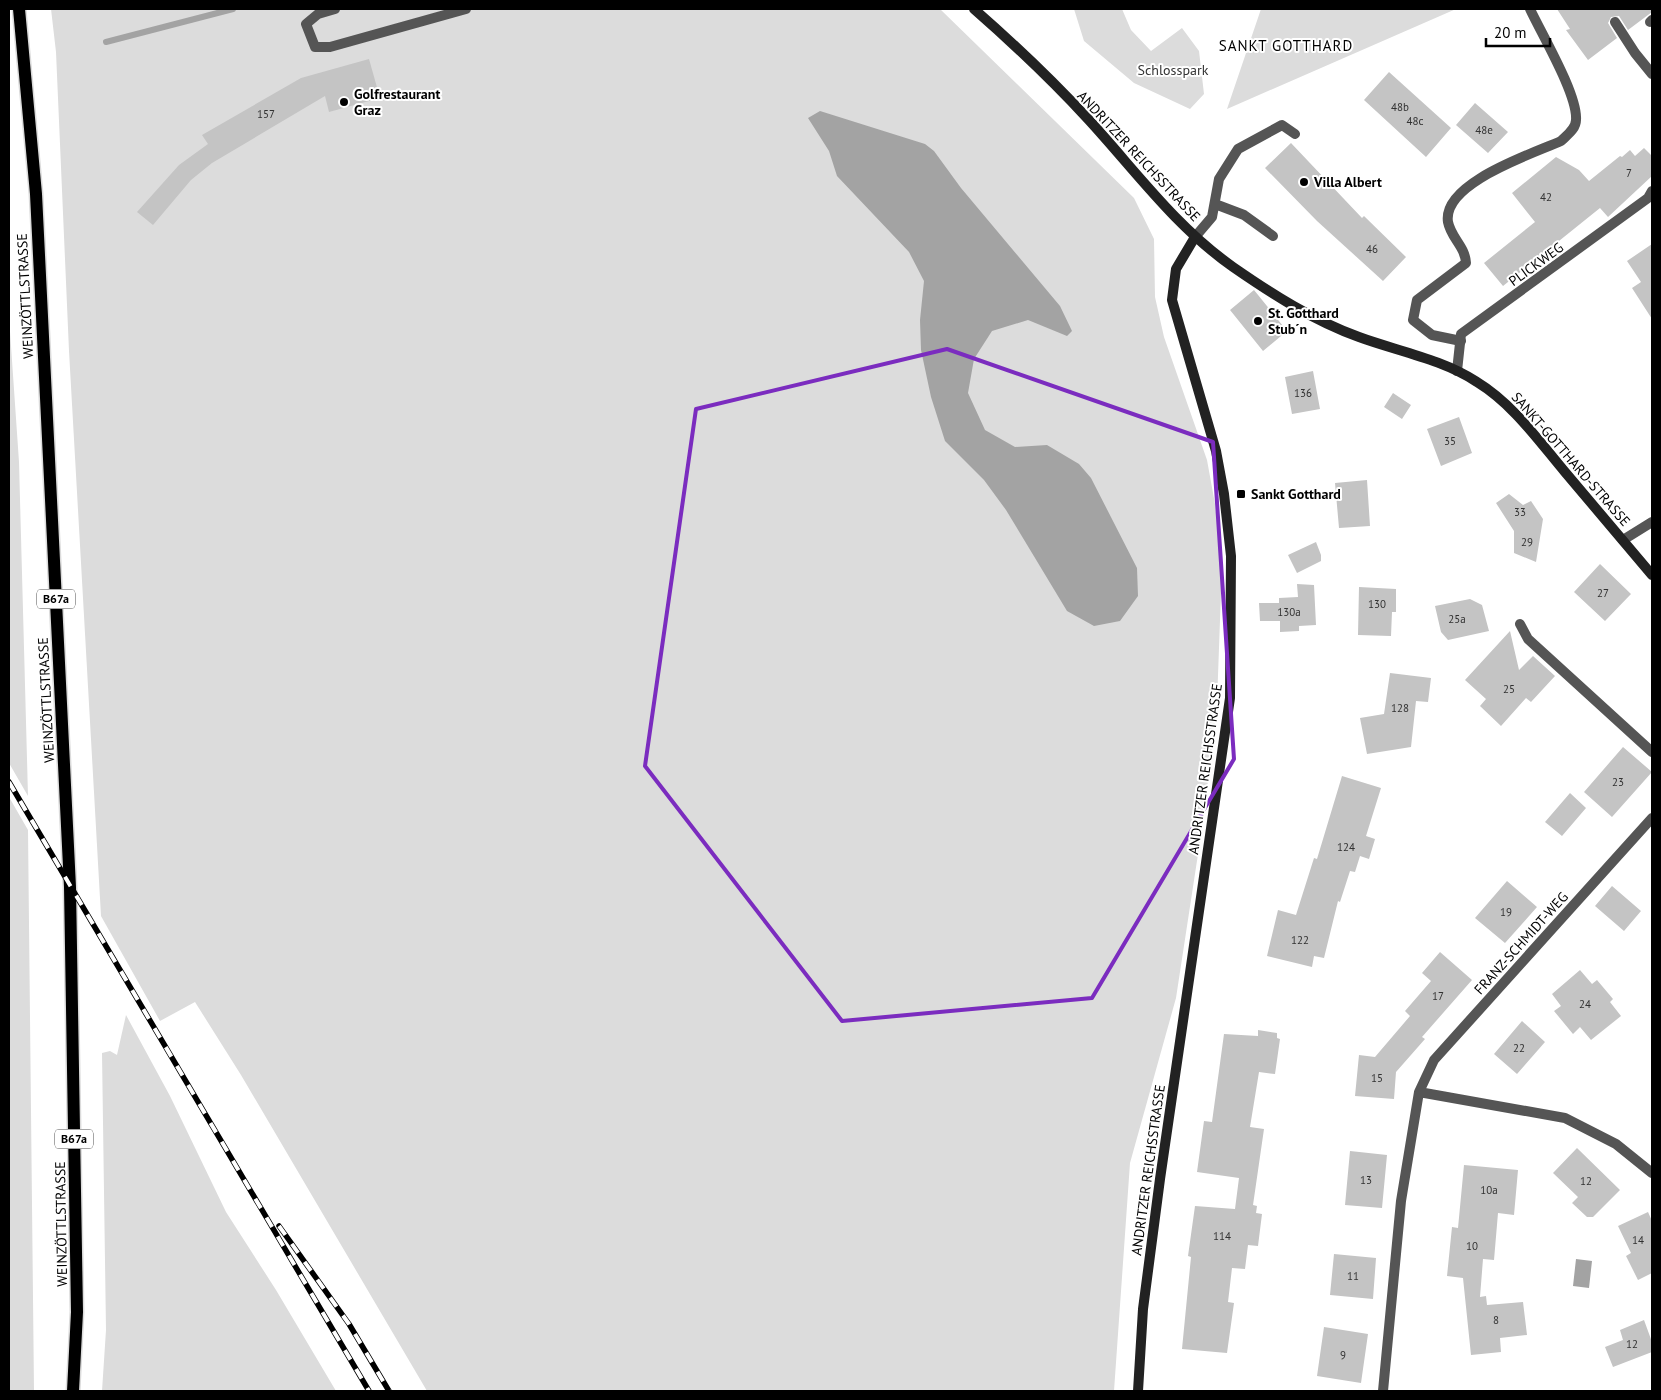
<svg xmlns="http://www.w3.org/2000/svg" width="1661" height="1400" viewBox="0 0 1661 1400" font-family="'PT Sans',sans-serif">
  <style>
    .green { fill: #dcdcdc }
    .water { fill: #a3a3a3 }
    .lines { fill: none; stroke-linecap: round; stroke-linejoin: round }
    .stream { stroke: #a3a3a3; stroke-width: 6 }
    .building { fill: #c4c4c4 }
    .primary-casing { stroke: #dbdbdb; stroke-width: 15 }
    .lane { stroke: #555; stroke-width: 10 }
    .street { stroke: #555; stroke-width: 10 }
    .secondary { stroke: #222; stroke-width: 10 }
    .primary { stroke: #000; stroke-width: 12 }
    .rail-casing { stroke: #000; stroke-width: 5.5 }
    .rail { stroke: #fff; stroke-width: 4; stroke-dasharray: 11; stroke-linecap: butt }
    .marked { fill: none; stroke: #7b2cbf; stroke-width: 4; stroke-linejoin: round }
    .poi-dot { fill: #000; stroke: #fff; stroke-width: 2 }
    .labels { text-anchor: middle; stroke-width: 4; stroke-linejoin: round; paint-order: stroke }
    .number-label { font-size: 11px; fill: #313131 }
    .shield { fill: #fff; stroke: #4c4c4c; stroke-width: 1 }
    .shield-label { font-size: 12px; font-weight: bold; fill: #000 }
    .park-label { font-size: 14px; fill: #333; stroke: #fff }
    .poi-label { font-size: 14px; font-weight: bold; fill: #000; stroke: #fff; text-anchor: start }
    .street-label { font-size: 14px; fill: #000; stroke: #fff }
    .neighbourhood-label { font-size: 15px; letter-spacing: 1px; fill: #000; stroke: #fff }
  </style>
  <rect width="100%" height="100%" fill="#fff"/>
  <path class="green" d="M51,9H940L1134,198L1154,239L1155,297L1164,337L1207,460L1215,504L1222,565L1217,703L1204,815L1176,998L1130,1163L1114,1391H427L241,1075L195,1002L160,1021L101,916L69,351L56,52Z
    M1074,9H1122L1131,30L1151,51L1182,28L1199,51L1204,94L1190,109L1134,83L1084,41Z
    M1261,9H1456L1227,109Z
    M9,317L19,462L28,796L9,763Z
    M9,797L28,830L34,1391H9Z
    M126,1015L170,1096L226,1212L276,1290L336,1391H102L106,1330L102,1053L110,1051L117,1055Z"/>
  <path class="water" d="M820,111L925,144L934,151L961,188L1060,306L1072,331L1067,336L1028,320L992,331L974,359L968,393L985,430L1015,447L1047,445L1079,464L1091,478L1137,568L1138,596L1120,621L1094,626L1067,611L1006,510L984,480L945,441L931,397L921,350L920,320L924,281L909,252L837,176L829,151L808,118Z
    M1576,1259L1592,1261L1589,1288L1573,1286Z"/>
  <g class="lines">
    <path class="stream" d="M106,42L233,9"/>
  </g>
  <path class="building" d="M1557,9H1652V12L1628,30L1619,16L1611,17L1608,23L1617,38L1588,60L1566,30L1570,29Z
    M369,59L380,98L329,112L325,96L212,163L191,180L153,225L137,212L179,165L208,144L202,135L301,78Z
    M1389,72L1451,128L1426,157L1364,100Z
    M1475,103L1508,132L1488,153L1456,125Z
    M1291,143L1362,218L1364,216L1406,257L1383,281L1317,221L1265,168Z
    M1644,148L1652,156V176L1608,217L1600,208L1503,286L1484,263L1535,222L1512,193L1556,157L1579,170L1589,181L1620,156L1622,157L1630,150L1635,156Z
    M1652,244V319L1632,288L1641,282L1627,261Z
    M1254,290L1287,331L1263,351L1230,310Z
    M1313,371L1320,409L1292,414L1285,377Z
    M1393,393L1411,405L1402,419L1384,407Z
    M1459,417L1472,453L1441,466L1427,429Z
    M1367,480L1370,526L1339,528L1335,483Z
    M1509,494L1523,505L1531,501L1543,519L1536,562L1514,553V531L1496,503Z
    M1316,542L1321,555V561L1297,573L1288,555Z
    M1600,564L1631,594L1605,621L1574,592Z
    M1297,584L1314,585L1316,625L1299,626V631L1280,632V621H1260L1259,603H1279V598L1298,597Z
    M1359,587L1396,589V612H1392L1391,636L1358,635Z
    M1470,599L1482,605L1489,631L1448,640L1441,632L1435,606Z
    M1510,631L1519,670L1533,656L1555,676L1531,702L1526,698L1501,726L1480,706L1486,699L1465,680Z
    M1390,673L1431,678L1428,702L1416,701L1411,747L1367,754L1360,718L1384,714Z
    M1623,747L1652,772L1612,817L1584,792Z
    M1342,776L1381,788L1366,836L1375,839L1369,859L1360,856L1355,872L1350,871L1340,902L1338,901L1324,958L1314,956L1312,967L1267,956L1278,910L1296,915L1314,858L1317,859Z
    M1570,793L1586,808L1562,836L1545,822Z
    M1507,881L1537,907L1505,943L1475,918Z
    M1612,886L1641,911L1624,931L1595,906Z
    M1440,952L1472,980L1422,1037L1425,1039L1396,1072L1394,1099L1355,1096L1359,1055L1375,1057L1410,1016L1405,1011L1431,981L1422,973Z
    M1580,970L1592,984L1597,980L1613,999L1610,1002L1621,1016L1591,1040L1580,1027L1573,1034L1554,1011L1561,1006L1552,994Z
    M1522,1021L1545,1042L1517,1074L1494,1054Z
    M1258,1030L1277,1033V1038L1280,1039L1275,1074L1259,1072L1250,1127L1264,1129L1253,1205L1257,1206L1256,1213L1262,1214L1258,1246L1248,1245L1245,1269L1232,1268L1228,1302L1234,1303L1227,1353L1182,1349L1191,1257L1188,1256L1195,1206L1235,1209L1239,1178L1197,1172L1204,1121L1212,1122L1224,1034L1258,1036Z
    M1577,1148L1620,1190L1593,1217H1587L1572,1203L1578,1197L1553,1173Z
    M1350,1151L1387,1155L1382,1208L1345,1205Z
    M1464,1165L1518,1170L1514,1215L1498,1213L1494,1260L1483,1259L1480,1297L1486,1296L1487,1305L1523,1302L1527,1335L1500,1338L1501,1352L1471,1355L1463,1278L1447,1276L1452,1227L1458,1228Z
    M1648,1212L1652,1221V1273L1638,1280L1626,1256L1631,1253L1618,1226Z
    M1334,1254L1376,1258L1373,1299L1330,1295Z
    M1644,1320L1652,1342V1352L1613,1367L1605,1347L1623,1340L1620,1330Z
    M1324,1327L1368,1334L1361,1383L1317,1376Z"/>
  <g class="lines">
    <defs>
      <path id="primary" d="M19,9L36,194L70,887L77,1312L73,1391"/>
    </defs>
    <use href="#primary" class="primary-casing"/>
    <path class="lane" d="M335,9L318,14L306,24L315,47H330L466,9
      M1615,22L1635,53L1652,74
      M1650,22L1652,20
      M1215,204L1244,215L1273,236
      M1195,237L1212,217L1219,179L1238,149L1282,125L1295,134
      M1461,341L1432,335L1413,320L1417,300L1466,263C1465,246 1451,238 1448,222C1442,183 1532,154 1561,141C1567,135 1576,129 1576,120C1578,95 1541,33 1530,9"/>
    <path class="street" d="M1457,371L1461,334L1648,198L1652,191
      M1623,540L1652,522
      M1520,624L1528,639L1652,752
      M1419,1092L1565,1118L1616,1144L1652,1173
      M1383,1391L1401,1201L1419,1092L1434,1060L1652,818"/>
    <path class="secondary" d="M974,9C1014,44 1052,80 1088,119C1135,170 1175,226 1233,267C1272,294 1314,321 1359,337C1397,351 1442,359 1477,382C1513,404 1538,440 1565,472C1594,506 1623,541 1652,575
      M1138,1391L1143,1309L1160,1179L1230,698L1231,556L1224,494L1216,451L1172,300L1176,269L1195,237"/>
    <use href="#primary" class="primary"/>
    <defs>
      <path id="rail" d="M9,782L369,1391
        M279,1226L349,1324L389,1391"/>
    </defs>
    <use href="#rail" class="rail-casing"/>
    <use href="#rail" class="rail"/>
  </g>
  <path class="marked" d="M947,349L1213,442L1234,759L1092,998L842,1021L645,766L696,409Z"/>
  <g class="poi-dot">
    <circle cx="344" cy="102" r="5"/>
    <circle cx="1304" cy="182" r="5"/>
    <circle cx="1258" cy="321" r="5"/>
    <rect x="1236" y="489" width="10" height="10" rx="2.5"/>
  </g>
  <g class="labels">
    <g class="number-label">
      <text x="1400" y="111">48b</text>
      <text x="266" y="118">157</text>
      <text x="1415" y="125">48c</text>
      <text x="1484" y="134">48e</text>
      <text x="1629" y="177">7</text>
      <text x="1546" y="201">42</text>
      <text x="1372" y="253">46</text>
      <text x="1303" y="397">136</text>
      <text x="1450" y="445">35</text>
      <text x="1520" y="516">33</text>
      <text x="1527" y="546">29</text>
      <text x="1603" y="597">27</text>
      <text x="1377" y="608">130</text>
      <text x="1289" y="616">130a</text>
      <text x="1457" y="623">25a</text>
      <text x="1509" y="693">25</text>
      <text x="1400" y="712">128</text>
      <text x="1618" y="786">23</text>
      <text x="1346" y="851">124</text>
      <text x="1506" y="916">19</text>
      <text x="1300" y="944">122</text>
      <text x="1438" y="1000">17</text>
      <text x="1585" y="1008">24</text>
      <text x="1519" y="1052">22</text>
      <text x="1377" y="1082">15</text>
      <text x="1366" y="1184">13</text>
      <text x="1586" y="1185">12</text>
      <text x="1489" y="1194">10a</text>
      <text x="1222" y="1240">114</text>
      <text x="1638" y="1244">14</text>
      <text x="1472" y="1250">10</text>
      <text x="1353" y="1280">11</text>
      <text x="1496" y="1324">8</text>
      <text x="1632" y="1348">12</text>
      <text x="1343" y="1359">9</text>
    </g>
    <g class="shield">
      <rect x="37" y="589.5" width="38" height="19" rx="4"/>
      <rect x="55" y="1129.5" width="38" height="19" rx="4"/>
    </g>
    <g class="shield-label">
      <text x="56" y="603">B67a</text>
      <text x="74" y="1143">B67a</text>
    </g>
    <g class="park-label">
      <text x="1173" y="75">Schlosspark</text>
    </g>
    <g class="poi-label">
      <text x="354" y="99">Golfrestaurant<tspan x="354" dy="16">Graz</tspan></text>
      <text x="1314" y="187">Villa Albert</text>
      <text x="1268" y="318">St. Gotthard<tspan x="1268" dy="16">Stub´n</tspan></text>
      <text x="1251" y="499">Sankt Gotthard</text>
    </g>
    <g class="street-label">
      <text transform="translate(1139 156) rotate(47)" y="5">ANDRITZER REICHSSTRASSE</text>
      <text transform="translate(1536 264) rotate(-36)" y="5">PLICKWEG</text>
      <text transform="translate(25 296) rotate(-93)" y="5">WEINZÖTTLSTRASSE</text>
      <text transform="translate(1571 459) rotate(49)" y="5">SANKT-GOTTHARD-STRASSE</text>
      <text transform="translate(46 700) rotate(-93)" y="5">WEINZÖTTLSTRASSE</text>
      <text transform="translate(1205 769) rotate(-82)" y="5">ANDRITZER REICHSSTRASSE</text>
      <text transform="translate(1521 943) rotate(-48)" y="5">FRANZ-SCHMIDT-WEG</text>
      <text transform="translate(1148 1170) rotate(-82)" y="5">ANDRITZER REICHSSTRASSE</text>
      <text transform="translate(61 1224) rotate(-91)" y="5">WEINZÖTTLSTRASSE</text>
    </g>
    <g class="neighbourhood-label">
      <text x="1286" y="51">SANKT GOTTHARD</text>
    </g>
  </g>
  <rect width="1661" height="1400" fill="none" stroke="#000000" stroke-width="20"/>
  <path d="M1486 38v8h64v-8" fill="none" stroke="#000000" stroke-width="2.5"/>
  <text x="1494" y="38" font-size="15" fill="#000000" stroke="#ffffff" stroke-width="4" paint-order="stroke">20 m</text>
</svg>
